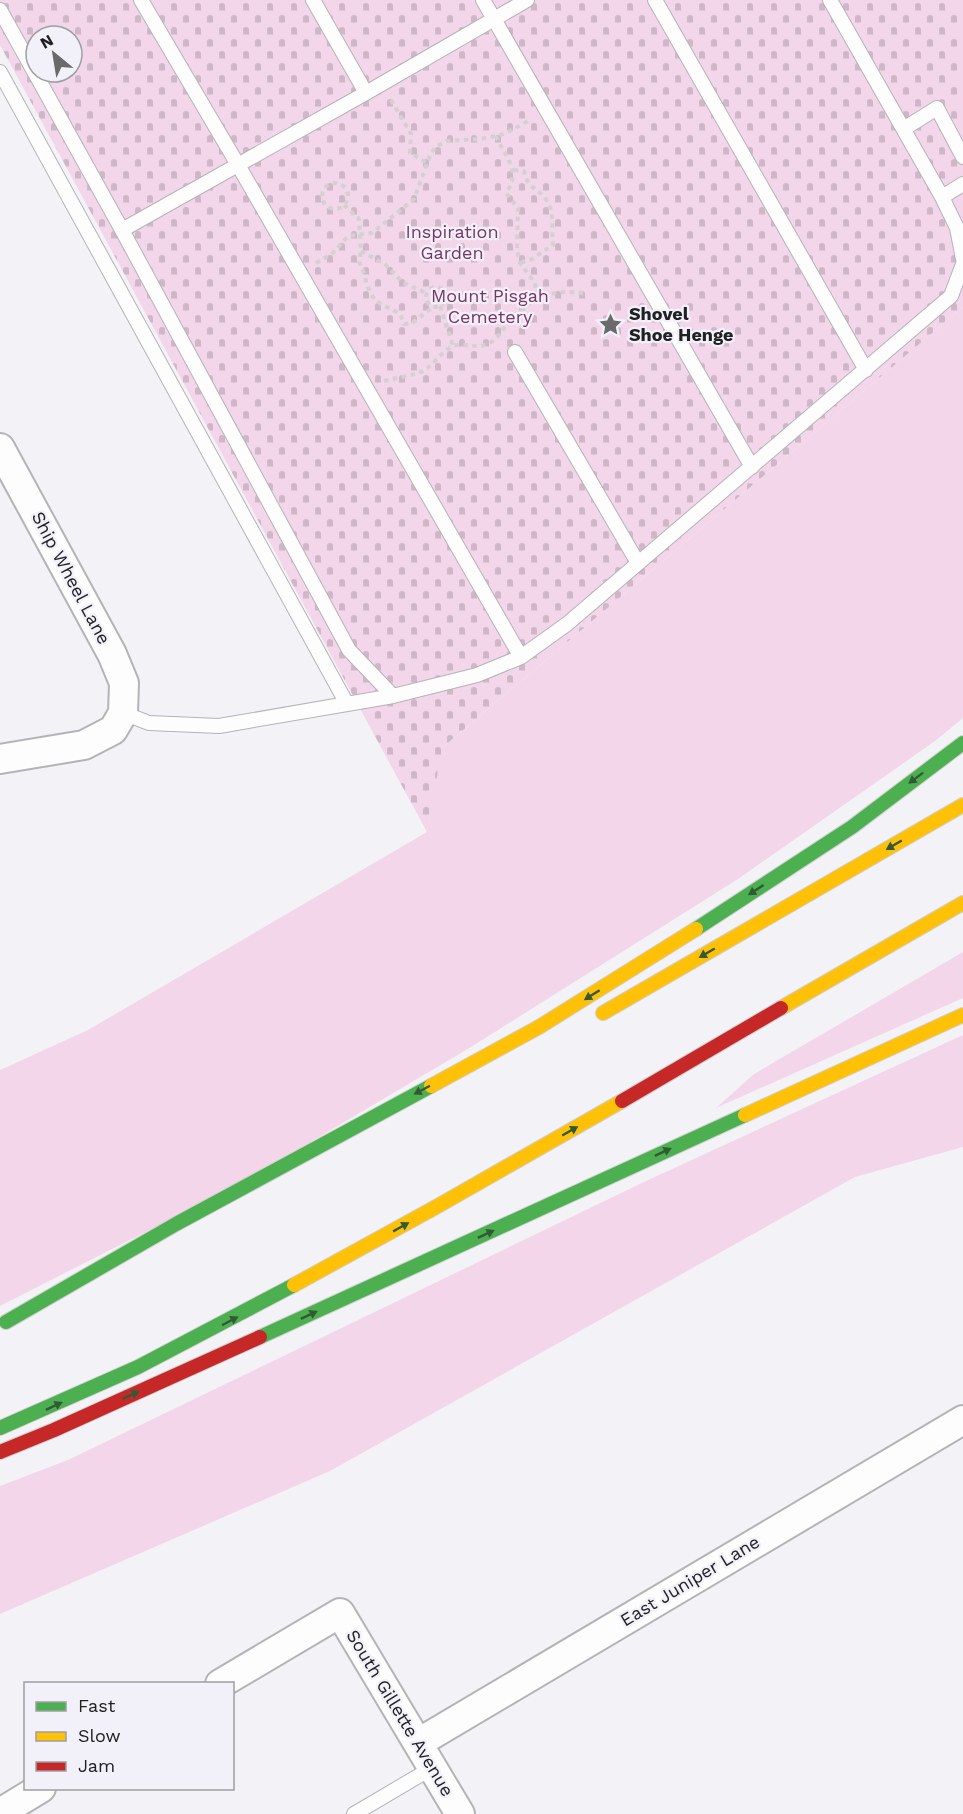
<svg xmlns="http://www.w3.org/2000/svg" width="963" height="1814" viewBox="0 0 963 1814" font-family="'Work Sans',sans-serif">
  <style>
    .green { fill: #f3d6e9 }
    .cemetery { fill: url(#cemetery-stones); fill-rule: evenodd }
    .lines { fill: none; stroke-linecap: round; stroke-linejoin: round }
    .lane-casing { stroke: #b4b4b7; stroke-width: 16 }
    .street-casing { stroke: #b4b4b7; stroke-width: 32 }
    .fast-casing { stroke: #cfcfd0; stroke-width: 16 }
    .slow-casing { stroke: #cfcfd0; stroke-width: 16 }
    .jam-casing { stroke: #cfcfd0; stroke-width: 16 }
    .path { stroke: #d2d2d3; stroke-width: 4; stroke-dasharray: 4.5 4.5; stroke-linecap: butt }
    .lane { stroke: #fdfdfe; stroke-width: 14 }
    .street { stroke: #fdfdfe; stroke-width: 28 }
    .fast { stroke: #4caf50; stroke-width: 14 }
    .slow { stroke: #ffc107; stroke-width: 14 }
    .jam { stroke: #c62828; stroke-width: 14 }
    .oneway { fill: #325a35 }
    .labels { text-anchor: middle; stroke-width: 4.5; stroke-linejoin: round; paint-order: stroke }
    .park-label { font-size: 18px; fill: #793563; stroke: #f2f1f9 }
    .poi-label { font-size: 18px; font-weight: bold; fill: #212123; stroke: #f2f1f9; text-anchor: start }
    .street-label { font-size: 18px; fill: #212123; stroke: #f2f1f9 }
  </style>
  <defs>
    <pattern id="cemetery-stones" width="16" height="16" patternUnits="userSpaceOnUse" patternTransform="scale(1.5)"><rect width="16" height="16" fill="#f3d6e9"/><path d="M2 7V4a2 2 0 0 1 4 0v3zM10 15v-3a2 2 0 0 1 4 0v3z" fill="#d0b7c8"/></pattern>
  </defs>
  <rect width="100%" height="100%" fill="#f3f3f7"/>
  <path class="green" d="M963,307V718L935,741L738,879L471,1047L238,1185L0,1306V1070L88,1030L427,832L441,749Z
    M963,952V998L716,1108L754,1074Z
    M963,1035V1147L855,1177L330,1471L0,1614V1486L68,1460L646,1181Z"/>
  <path class="cemetery" d="M0,0H963V307L442,748L427,832L0,45ZM36,36H72V72H36Z"/>
  <g class="lines">
    <defs>
      <path id="lane" d="M141,0L238,165L521,657
        M313,0L366,93
        M483,0L752,467
        M655,0L866,370
        M830,0L942,197L957,228L963,259
        M0,10L122,230L349,650L393,696
        M0,72L347,704L219,726L149,723L123,713
        M905,128L937,108L963,157
        M942,197L963,184
        M122,230L366,93L527,0
        M515,352L638,563
        M347,704L393,696L477,675L521,657L567,624L951,296L963,264
        M354,1814L432,1768"/>
      <path id="street" d="M0,448L112,654L124,683L123,713L113,730L84,745L0,759
        M220,1684L340,1613L460,1814
        M418,1743L963,1420
        M0,1813L41,1788"/>
      <path id="fast" d="M696,929L852,827L963,743
        M6,1322L176,1224L431,1086
        M260,1337L745,1115
        M0,1428L138,1367L294,1285"/>
      <path id="slow" d="M781,1008L963,903
        M603,1013L963,805
        M431,1086L539,1027L696,929
        M745,1115L963,1015
        M294,1285L436,1207L622,1101"/>
      <path id="jam" d="M622,1101L781,1008
        M0,1452L54,1430L260,1337"/>
    </defs>
    <use href="#lane" class="lane-casing"/>
    <use href="#street" class="street-casing"/>
    <use href="#fast" class="fast-casing"/>
    <use href="#slow" class="slow-casing"/>
    <use href="#jam" class="jam-casing"/>
    <path class="path" d="M391,100L411,134L410,153L427,163
      M496,136C505,157 522,171 506,193L518,208L517,249L520,263L535,283L537,298
      M514,170L524,171C528,190 538,187 547,201C555,213 551,231 553,245L532,259L520,263
      M322 196a13 13 0 1 1 26 0a13 13 0 1 1-26 0Z
      M344,205L359,219L361,251L359,262C366,273 365,286 373,297C380,307 394,308 400,315C402,318 403,321 404,324L412,323L433,307
      M361,251L386,265L402,282L426,293
      M316,263L333,253L348,236L372,233L414,199L431,153L437,146L447,141L481,139L504,134L530,120
      M426 297a10 10 0 1 1 20 0a10 10 0 1 1-20 0Z
      M440,306L453,346
      M384,381C395,378 417,375 425,370C435,363 442,351 453,346C464,342 475,349 485,345C498,341 503,328 511,319C534,296 554,288 586,294"/>
    <use href="#lane" class="lane"/>
    <use href="#street" class="street"/>
    <use href="#fast" class="fast"/>
    <use href="#slow" class="slow"/>
    <use href="#jam" class="jam"/>
  </g>
  <defs><path id="oneway-solid" d="M-6-.8H1V-3.2L6.5 0L1 3.2V.8H-6Z" transform="scale(1.5)"/></defs>
  <g class="oneway">
    <use href="#oneway-solid" transform="translate(916 778) rotate(143)"/>
    <use href="#oneway-solid" transform="translate(894 845) rotate(150)"/>
    <use href="#oneway-solid" transform="translate(756 890) rotate(147)"/>
    <use href="#oneway-solid" transform="translate(707 953) rotate(150)"/>
    <use href="#oneway-solid" transform="translate(592 995) rotate(148)"/>
    <use href="#oneway-solid" transform="translate(422 1090) rotate(152)"/>
    <use href="#oneway-solid" transform="translate(570 1131) rotate(-30)"/>
    <use href="#oneway-solid" transform="translate(663 1152) rotate(-25)"/>
    <use href="#oneway-solid" transform="translate(401 1227) rotate(-29)"/>
    <use href="#oneway-solid" transform="translate(486 1234) rotate(-25)"/>
    <use href="#oneway-solid" transform="translate(309 1315) rotate(-25)"/>
    <use href="#oneway-solid" transform="translate(230 1321) rotate(-28)"/>
    <use href="#oneway-solid" transform="translate(131 1395) rotate(-24)"/>
    <use href="#oneway-solid" transform="translate(54 1406) rotate(-25)"/>
  </g>
  <defs>
    <symbol id="sight-bare" viewBox="-9 -9 18 18"><path d="M0-6L1.8-2.2L6-1.7L2.9 1.2L3.7 5.4L0 3.3L-3.7 5.4L-2.9 1.2L-6-1.7L-1.8-2.2Z" fill="#6a6a6d" stroke="#f2f1f9" stroke-width="2.5" paint-order="stroke"/></symbol>
  </defs>
  <g fill-rule="evenodd">
    <use href="#sight-bare" x="594" y="308" width="33" height="33"/>
  </g>
  <g class="labels">
    <g class="park-label">
      <text x="452" y="238">Inspiration<tspan x="452" dy="21">Garden</tspan></text>
      <text x="490" y="302">Mount Pisgah<tspan x="490" dy="21">Cemetery</tspan></text>
    </g>
    <g class="poi-label">
      <text x="629" y="320">Shovel<tspan x="629" dy="21">Shoe Henge</tspan></text>
    </g>
    <g class="street-label">
      <text transform="translate(71 578) rotate(62)" y="6">Ship Wheel Lane</text>
      <text transform="translate(690 1581) rotate(-31)" y="6">East Juniper Lane</text>
      <text transform="translate(400 1713) rotate(59)" y="6">South Gillette Avenue</text>
    </g>
  </g>
  <rect x="24" y="1682" width="210" height="108" fill="#f2f1f9" stroke="#9e9ea3" stroke-width="1.5"/>
  <rect x="36" y="1702" width="30" height="9" fill="#4caf50" stroke="#9e9ea3" stroke-width="1.5"/>
  <text x="78" y="1712" font-size="18" fill="#212123">Fast</text>
  <rect x="36" y="1732" width="30" height="9" fill="#ffc107" stroke="#9e9ea3" stroke-width="1.5"/>
  <text x="78" y="1742" font-size="18" fill="#212123">Slow</text>
  <rect x="36" y="1762" width="30" height="9" fill="#c62828" stroke="#9e9ea3" stroke-width="1.5"/>
  <text x="78" y="1772" font-size="18" fill="#212123">Jam</text>
  <g transform="translate(54 54) rotate(330)"><circle r="28" fill="#f2f1f9" stroke="#9e9ea3" stroke-width="1.5"/>
  <path d="M0-4.5L10 22L0 15L-10 22Z" fill="#6a6a6d"/>
  <text y="-9" font-size="16" font-weight="bold" text-anchor="middle" fill="#212123">N</text>
  </g>
</svg>
